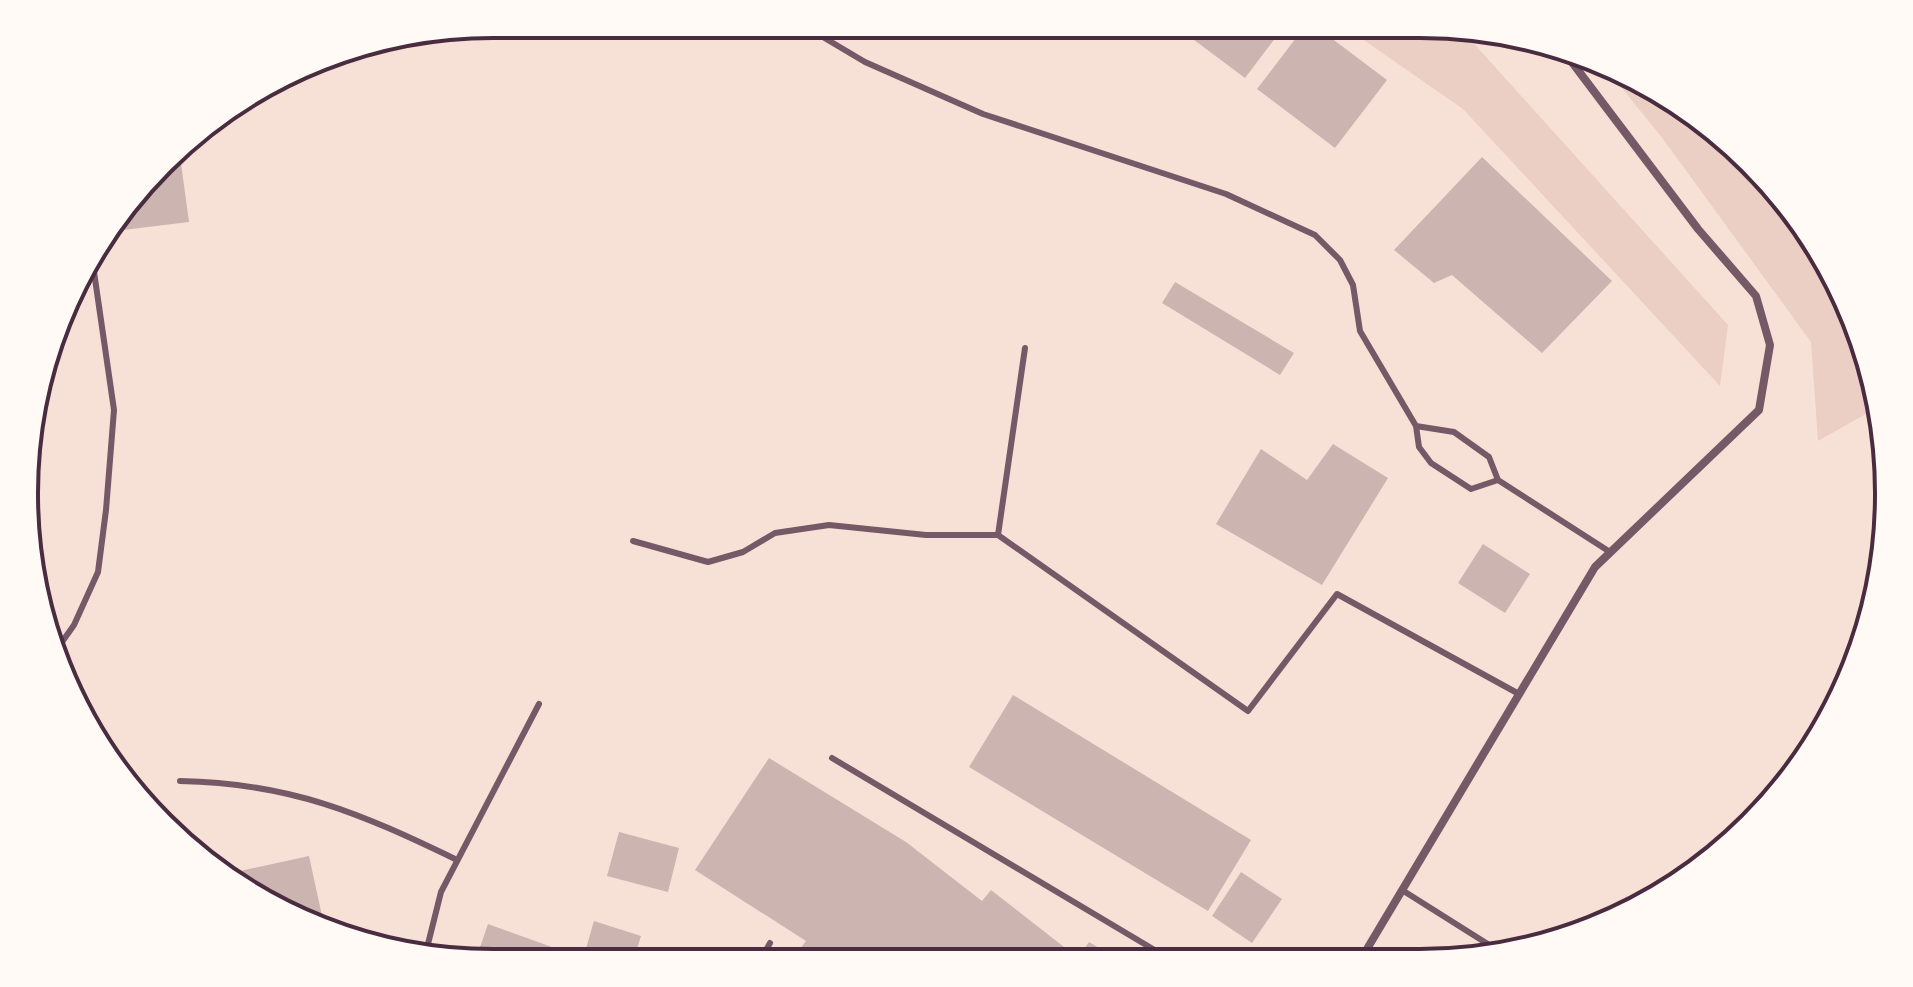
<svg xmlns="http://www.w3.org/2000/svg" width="1913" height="987" viewBox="0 0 1913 987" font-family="Jost,sans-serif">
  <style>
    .green { fill: #ebcfc5 }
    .building { fill: #ccb4b1 }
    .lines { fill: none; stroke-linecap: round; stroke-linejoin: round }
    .service { stroke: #755966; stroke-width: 6 }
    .minor { stroke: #755966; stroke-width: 8 }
    .rim { fill: none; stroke: #4a2c40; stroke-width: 4 }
  </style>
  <rect width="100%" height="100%" fill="#f7e1d7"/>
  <path class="green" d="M1342,25L1459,27L1728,325L1720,386L1463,109Z
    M1604,66L1628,73L1773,184L1864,343L1873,410L1818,441L1811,342L1663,139Z"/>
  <path class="building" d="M1174,25H1285L1245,78Z
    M1306,25H1314L1387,80L1335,148L1257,89Z
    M180,156L189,222L107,232L174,157Z
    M1482,157L1612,281L1542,353L1452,275L1434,283L1394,250Z
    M1175,282L1294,353L1280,375L1162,303Z
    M1333,444L1388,478L1322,585L1216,524L1261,449L1307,480Z
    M1483,544L1530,574L1505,613L1458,583Z
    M1013,695L1251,840L1208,911L969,767Z
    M769,758L906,842L982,901L991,890L1064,947L1053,960L791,961L806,941L695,870Z
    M619,832L679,848L668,892L607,876Z
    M309,856L324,925L285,914L237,879L235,872Z
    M1241,872L1282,899L1252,943L1212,916Z
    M594,921L641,936L633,962H582Z
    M488,924L577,956L575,962H475Z
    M1089,942L1119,960H1077Z"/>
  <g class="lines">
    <path class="service" d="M801,24L865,62L983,114L1226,194L1315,235L1340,260L1353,285L1360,331L1416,426L1419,447L1431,463L1471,489L1498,480
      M1025,348L998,535L1248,711L1337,594L1519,694
      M1416,426L1454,432L1489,457L1498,480L1610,552
      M633,541L708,562L743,552L775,533L829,525L926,535H998
      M57,649L74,625L98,572L106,510L114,410L92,258
      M832,758L1163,955L1180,960
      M180,781C290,783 360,813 457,860
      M1758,816L1803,757
      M1402,890L1502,953
      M426,952L441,892L539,704
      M760,961L770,943"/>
    <path class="minor" d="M1361,959L1595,567L1759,410L1770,345L1756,296L1698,229L1568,57"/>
  </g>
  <path d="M0 0H1913V987H0ZM493 38H1420A455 455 0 0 1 1875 493V494A455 455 0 0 1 1420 949H493A455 455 0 0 1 38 494V493A455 455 0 0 1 493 38Z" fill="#fffaf5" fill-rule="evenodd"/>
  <path class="rim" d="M493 38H1420A455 455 0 0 1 1875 493V494A455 455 0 0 1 1420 949H493A455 455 0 0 1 38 494V493A455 455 0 0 1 493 38Z"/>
</svg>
